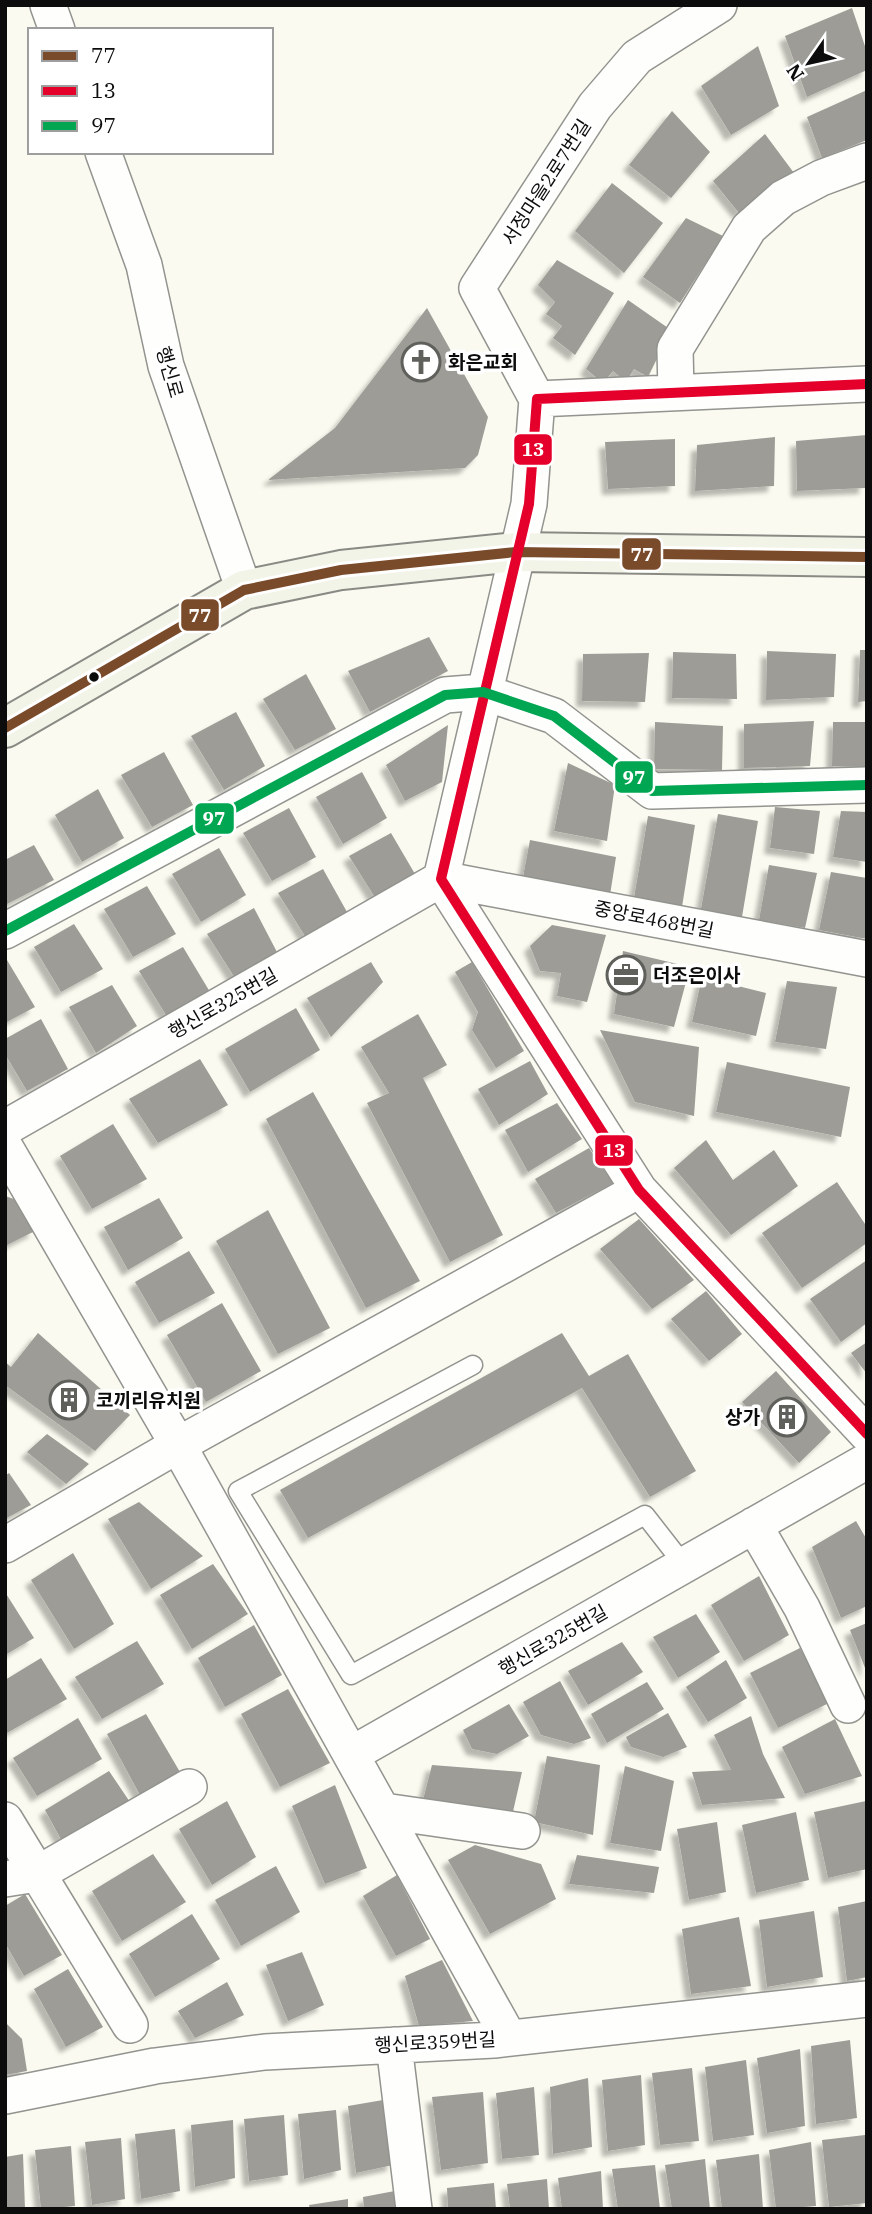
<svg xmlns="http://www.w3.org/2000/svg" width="872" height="2214" viewBox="0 0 872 2214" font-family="'IBM Plex Serif','Noto Sans KR',serif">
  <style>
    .building { fill: #9d9c96; filter: url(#shadow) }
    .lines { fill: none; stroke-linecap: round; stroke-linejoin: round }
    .service-casing { stroke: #93938f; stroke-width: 21 }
    .minor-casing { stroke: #93938f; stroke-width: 38 }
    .secondary-casing { stroke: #8a8a85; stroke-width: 42 }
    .service { stroke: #fefefd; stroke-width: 18 }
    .minor { stroke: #fefefd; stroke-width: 35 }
    .secondary { stroke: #f2f4e8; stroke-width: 38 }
    .bus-1-casing { stroke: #fff; stroke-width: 16 }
    .bus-2-casing { stroke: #fff; stroke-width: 16 }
    .bus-3-casing { stroke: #fff; stroke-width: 16 }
    .bus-1 { stroke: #7a4b2a; stroke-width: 10 }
    .bus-2 { stroke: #e4002b; stroke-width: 10 }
    .bus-3 { stroke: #00a651; stroke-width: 10 }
    .bus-dot { fill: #0c0c0c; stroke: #fff; stroke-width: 2.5 }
    .labels { text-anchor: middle; stroke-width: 7; stroke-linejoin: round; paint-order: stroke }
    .street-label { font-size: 19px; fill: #0c0c0c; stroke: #fff }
    .poi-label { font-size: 19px; font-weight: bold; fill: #0c0c0c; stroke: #fff; text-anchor: start }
    .line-badge { stroke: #fff; stroke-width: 2.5 }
    .badge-label { font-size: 19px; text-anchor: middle; font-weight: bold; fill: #fff }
  </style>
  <defs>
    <filter id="shadow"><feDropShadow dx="-6" dy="6" stdDeviation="2" flood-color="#0004"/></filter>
  </defs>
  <rect width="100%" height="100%" fill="#fafaf0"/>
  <path class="building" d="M852,8L867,52V70L807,97L785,36Z
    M758,46L779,106L731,135L701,86Z
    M867,90V140L822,158L807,117Z
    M672,111L710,152L671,198L629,165Z
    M765,134L794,173L739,213L713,181Z
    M612,183L663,223L624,273L575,231Z
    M686,218L723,236L680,303L643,277Z
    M557,260L614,293L575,355L553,338L562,326L546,314L555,302L538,285Z
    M628,300L671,330L648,377L634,369L626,382L613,371L603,383L586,369Z
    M427,308L488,417L478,455L465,468L268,480L335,428Z
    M867,435L865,488L797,491L796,441Z
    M775,437L774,486L695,491L697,445Z
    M675,439V486L608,489L605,442Z
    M429,637L448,671L370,712L348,671Z
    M860,650H867V701L858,702Z
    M767,651L836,654L834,697L766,700Z
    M673,652L736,654L737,699L672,698Z
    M649,653L645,702L582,701L583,654Z
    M306,674L336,729L295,750L263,699Z
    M236,712L265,766L224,790L191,736Z
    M814,721L810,766L744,768V724Z
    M655,722L723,726L722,770L654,769Z
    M833,722H867V767L832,766Z
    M448,725L442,782L405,801L386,765Z
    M164,752L193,805L152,827L121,775Z
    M568,763L615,785L607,841L554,831Z
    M362,772L387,818L343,844L316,797Z
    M98,789L124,838L82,862L55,815Z
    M775,807L820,811L814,854L770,848Z
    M289,808L316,857L272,881L243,833Z
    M841,811L867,812V862L833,857Z
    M718,814L758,821L742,917L701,909Z
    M648,816L695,825L682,907L634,898Z
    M391,833L415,874L374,896L349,856Z
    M530,840L616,857L610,895L523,877Z
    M34,845L54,880L5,905V860Z
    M219,848L246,895L201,922L172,874Z
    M769,865L817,873L805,928L759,920Z
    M323,869L347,912L305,936L278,893Z
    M831,872L867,878V939L819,930Z
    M147,886L176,934L133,957L104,909Z
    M254,908L278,954L235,978L207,934Z
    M74,924L103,969L61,992L34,947Z
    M552,925L606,935L587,1002L557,996L561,973L540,971L530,946Z
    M183,947L210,992L166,1015L139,971Z
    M623,951L690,967L674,1027L614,1014Z
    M7,960L35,1007L5,1023V961Z
    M371,962L383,982L331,1037L307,998Z
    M472,962L524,1051L496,1068L472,1030L478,1012L455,972Z
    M702,977L766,993L756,1036L692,1022Z
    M787,981L837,987L826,1049L775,1042Z
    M112,985L137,1026L96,1053L69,1007Z
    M296,1008L320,1050L250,1092L225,1049Z
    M418,1014L447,1065L423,1078L503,1235L450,1262L367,1103L389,1093L361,1047Z
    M41,1019L68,1069L27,1091L5,1054V1039Z
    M600,1030L699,1047L694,1116L635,1102Z
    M200,1059L228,1105L158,1143L129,1099Z
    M530,1061L548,1094L499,1125L478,1089Z
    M727,1062L850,1087L841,1137L716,1112Z
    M313,1092L420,1281L366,1308L266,1119Z
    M557,1103L582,1139L528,1172L505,1130Z
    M113,1124L147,1179L92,1209L60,1156Z
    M706,1140L733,1180L774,1150L798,1186L731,1235L674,1168Z
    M589,1148L613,1183L556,1213L535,1179Z
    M837,1182L867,1227V1243L802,1288L762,1233Z
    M5,1196L17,1200L35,1231L5,1246Z
    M159,1198L183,1238L128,1270L104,1227Z
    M268,1210L330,1328L278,1354L216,1241Z
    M639,1219L694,1280L652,1309L600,1249Z
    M189,1251L215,1293L159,1323L135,1282Z
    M867,1260V1323L841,1342L810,1299Z
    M706,1291L742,1334L709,1361L671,1319Z
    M222,1303L261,1371L206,1402L167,1335Z
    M38,1333L130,1415L95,1451L5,1385V1362L11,1367Z
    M562,1333L589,1376L628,1354L696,1471L650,1497L582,1388L308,1538L280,1490Z
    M867,1342V1374L851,1353Z
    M776,1371L831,1432L799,1463L742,1402Z
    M47,1434L89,1464L66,1484L27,1452Z
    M9,1473L31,1505L5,1519V1476Z
    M139,1502L203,1556L151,1589L108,1519Z
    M856,1521L867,1540V1606L841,1618L812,1547Z
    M73,1553L114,1624L74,1649L31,1580Z
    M213,1564L248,1614L192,1649L160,1595Z
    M759,1576L789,1635L744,1661L711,1605Z
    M5,1592L34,1638L5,1655Z
    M696,1614L720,1652L678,1678L653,1637Z
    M867,1623V1673L850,1630Z
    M254,1625L282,1675L225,1707L198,1658Z
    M137,1641L164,1684L102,1719L75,1677Z
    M622,1642L643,1672L588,1705L568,1671Z
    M800,1648L829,1703L778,1728L750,1673Z
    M41,1658L67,1699L5,1734V1680Z
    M726,1660L747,1698L708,1722L686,1687Z
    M560,1681L591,1738L574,1744L541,1735L523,1702Z
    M647,1682L664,1709L607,1743L591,1714Z
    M288,1689L330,1763L280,1787L241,1714Z
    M509,1704L529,1736L497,1754L472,1749L463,1730Z
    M668,1713L687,1747L663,1757L631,1747L626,1737Z
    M146,1714L180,1772L140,1795L107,1734Z
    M751,1716L763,1754L785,1798L702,1805L692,1772L731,1770L714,1735Z
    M78,1718L102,1759L37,1796L13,1758Z
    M835,1719L862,1776L805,1794L782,1747Z
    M547,1756L600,1765L593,1835L534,1822Z
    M432,1765L522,1772L512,1816L423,1800Z
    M625,1766L674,1781L661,1851L610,1843Z
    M109,1771L130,1802L63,1843L45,1810Z
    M335,1785L367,1868L325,1884L292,1806Z
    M227,1801L256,1857L212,1885L179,1829Z
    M866,1801L867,1869L828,1878L814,1812Z
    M796,1812L809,1880L756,1893L742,1825Z
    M717,1822L726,1892L689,1900L677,1829Z
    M475,1845L541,1864L556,1899L490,1934L448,1860Z
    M153,1854L186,1902L122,1941L92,1891Z
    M577,1855L659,1867L654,1893L569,1884Z
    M276,1866L300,1912L241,1946L215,1900Z
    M397,1875L430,1939L396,1956L363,1896Z
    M25,1894L62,1955L24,1976L5,1943V1906Z
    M867,1901V1977L847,1981L838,1907Z
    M814,1911L823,1977L767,1987L759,1920Z
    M192,1914L220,1959L155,1997L129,1954Z
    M739,1917L751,1986L691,1994L682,1929Z
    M302,1952L324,2005L288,2021L266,1965Z
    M442,1960L473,2021L419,2026L405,1976Z
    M68,1969L103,2027L66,2047L34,1989Z
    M227,1982L244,2015L195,2038L178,2011Z
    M5,2022L22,2039L27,2071L5,2075Z
    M850,2040L857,2118L816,2124L811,2046Z
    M800,2049L805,2126L767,2133L757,2058Z
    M746,2060L754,2135L713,2141L705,2067Z
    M692,2068L699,2141L660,2145L652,2073Z
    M641,2075L645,2145L608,2151L602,2080Z
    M588,2078L592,2147L553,2154L550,2087Z
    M534,2087L539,2155L502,2159L496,2093Z
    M483,2092L488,2163L441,2170L432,2097Z
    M389,2099L393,2165L356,2173L348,2106Z
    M336,2110L341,2170L304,2179L298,2114Z
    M284,2115L288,2175L249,2181L244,2119Z
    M233,2120L235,2178L195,2187L191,2125Z
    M175,2129L180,2191L141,2199L135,2134Z
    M865,2135L867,2203L829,2207L822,2140Z
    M121,2138L125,2199L92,2205L85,2142Z
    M811,2142L816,2206L776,2209L769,2150Z
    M71,2146L75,2206L41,2209L35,2150Z
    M23,2154L25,2209H5V2157Z
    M759,2154L763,2209H722L716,2160Z
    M705,2159L710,2209H672L665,2165Z
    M655,2165L660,2209H618L612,2169Z
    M601,2171L603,2209H562L558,2178Z
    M547,2179L549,2209H510L507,2184Z
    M494,2183L496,2209H448L447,2188Z
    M400,2190L402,2209H364L363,2197Z
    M348,2199V2209H310L309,2205Z"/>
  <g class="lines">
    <defs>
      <path id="service" d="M473,1365L238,1491L351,1675L645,1515L684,1565"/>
      <path id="minor" d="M48,5L57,30
        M103,152L144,265L166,366L244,590
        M867,384L537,399L529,504L441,879L639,1190L867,1434
        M676,392L675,349L749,228L783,198L821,178L867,161
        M537,399L477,288L595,106L637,57L719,5
        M5,931L445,695L483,692L554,716L652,791L867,785
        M5,1128L441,879L867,959
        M5,1147L178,1445L509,2038
        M754,1525L802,1608L848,1705
        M5,1545L178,1445L639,1190
        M352,1754L867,1461
        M384,1811L522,1831
        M5,1820L130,2025
        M5,1879L37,1874L189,1787
        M394,2045L414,2209
        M5,2096L155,2066L265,2052L494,2040L867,1999"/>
      <path id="secondary" d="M5,728L244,590L341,570L516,552L867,557"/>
    </defs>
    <use href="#service" class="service-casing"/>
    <use href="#minor" class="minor-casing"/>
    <use href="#secondary" class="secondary-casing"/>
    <use href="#service" class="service"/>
    <use href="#minor" class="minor"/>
    <use href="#secondary" class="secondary"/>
    <defs>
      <path id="bus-1" d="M5,728L244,590L341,570L516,552L867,557"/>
      <path id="bus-2" d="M867,384L537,399L529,504L441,879L639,1190L867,1434"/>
      <path id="bus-3" d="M5,931L445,695L483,692L554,716L652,791L867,785"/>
    </defs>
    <use href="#bus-1" class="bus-1-casing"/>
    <use href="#bus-2" class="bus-2-casing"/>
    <use href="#bus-3" class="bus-3-casing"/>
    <use href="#bus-1" class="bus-1"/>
    <use href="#bus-2" class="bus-2"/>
    <use href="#bus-3" class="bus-3"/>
  </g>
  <defs>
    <symbol id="church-ring" viewBox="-11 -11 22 22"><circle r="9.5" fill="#fff" stroke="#5f5f5c" stroke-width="1.5"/><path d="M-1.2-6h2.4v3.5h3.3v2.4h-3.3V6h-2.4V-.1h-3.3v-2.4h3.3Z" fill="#5f5f5c"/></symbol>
    <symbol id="office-ring" viewBox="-11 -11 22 22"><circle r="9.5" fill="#fff" stroke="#5f5f5c" stroke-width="1.5"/><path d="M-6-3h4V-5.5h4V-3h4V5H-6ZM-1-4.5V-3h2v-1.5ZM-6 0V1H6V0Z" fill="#5f5f5c"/></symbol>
    <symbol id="building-ring" viewBox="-11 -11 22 22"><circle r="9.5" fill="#fff" stroke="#5f5f5c" stroke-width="1.5"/><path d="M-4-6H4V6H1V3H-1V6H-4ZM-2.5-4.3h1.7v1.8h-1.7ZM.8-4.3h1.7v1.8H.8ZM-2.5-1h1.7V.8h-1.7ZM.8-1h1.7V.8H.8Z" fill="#5f5f5c"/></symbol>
  </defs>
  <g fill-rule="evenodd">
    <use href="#church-ring" x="399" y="340" width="44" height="44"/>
    <use href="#office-ring" x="604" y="953" width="44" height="44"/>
    <use href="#building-ring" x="47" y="1378" width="44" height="44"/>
    <use href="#building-ring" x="765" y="1395" width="44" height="44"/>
  </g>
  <circle class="bus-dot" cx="94" cy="677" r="6"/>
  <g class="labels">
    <g class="street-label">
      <text transform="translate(546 182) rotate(-57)" y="7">서정마을2로7번길</text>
      <text transform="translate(170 372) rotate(74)" y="7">행신로</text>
      <text transform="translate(654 919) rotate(11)" y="7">중앙로468번길</text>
      <text transform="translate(223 1003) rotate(-30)" y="7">행신로325번길</text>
      <text transform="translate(553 1640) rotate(-30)" y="7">행신로325번길</text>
      <text transform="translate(435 2042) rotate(-3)" y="7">행신로359번길</text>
    </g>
    <g class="poi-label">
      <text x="448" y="369">화은교회</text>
      <text x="653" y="982">더조은이사</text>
      <text x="96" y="1407">코끼리유치원</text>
      <text x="760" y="1424" text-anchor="end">상가</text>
    </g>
  </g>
  <g class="line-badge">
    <rect x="513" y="433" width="40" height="33" rx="7" fill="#e4002b"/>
    <rect x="621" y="537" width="41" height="34" rx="7" fill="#7a4b2a"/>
    <rect x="180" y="598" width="40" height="34" rx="7" fill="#7a4b2a"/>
    <rect x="614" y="760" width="40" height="34" rx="7" fill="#00a651"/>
    <rect x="194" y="802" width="41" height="33" rx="7" fill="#00a651"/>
    <rect x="594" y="1134" width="40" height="33" rx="7" fill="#e4002b"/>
  </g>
  <g class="badge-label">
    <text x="533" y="456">13</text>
    <text x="642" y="561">77</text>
    <text x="200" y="622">77</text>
    <text x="634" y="784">97</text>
    <text x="214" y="825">97</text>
    <text x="614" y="1157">13</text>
  </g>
  <rect width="872" height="2214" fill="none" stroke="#0c0c0c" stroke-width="14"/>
  <rect x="28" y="28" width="245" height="126" fill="#ffffff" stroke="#9e9e9e" stroke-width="2"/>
  <rect x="42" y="51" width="35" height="10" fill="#7a4b2a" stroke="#9e9e9e" stroke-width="2"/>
  <text x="91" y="63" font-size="21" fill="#0c0c0c">77</text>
  <rect x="42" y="86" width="35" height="10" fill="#e4002b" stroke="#9e9e9e" stroke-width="2"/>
  <text x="91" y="98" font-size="21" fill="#0c0c0c">13</text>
  <rect x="42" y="121" width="35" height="10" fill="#00a651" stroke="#9e9e9e" stroke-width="2"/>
  <text x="91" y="133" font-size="21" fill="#0c0c0c">97</text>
  <g transform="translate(809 63) rotate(236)" stroke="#ffffff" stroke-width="5" paint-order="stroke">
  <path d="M0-5L12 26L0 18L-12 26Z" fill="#0c0c0c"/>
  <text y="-10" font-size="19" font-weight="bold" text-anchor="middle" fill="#0c0c0c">N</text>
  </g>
</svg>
